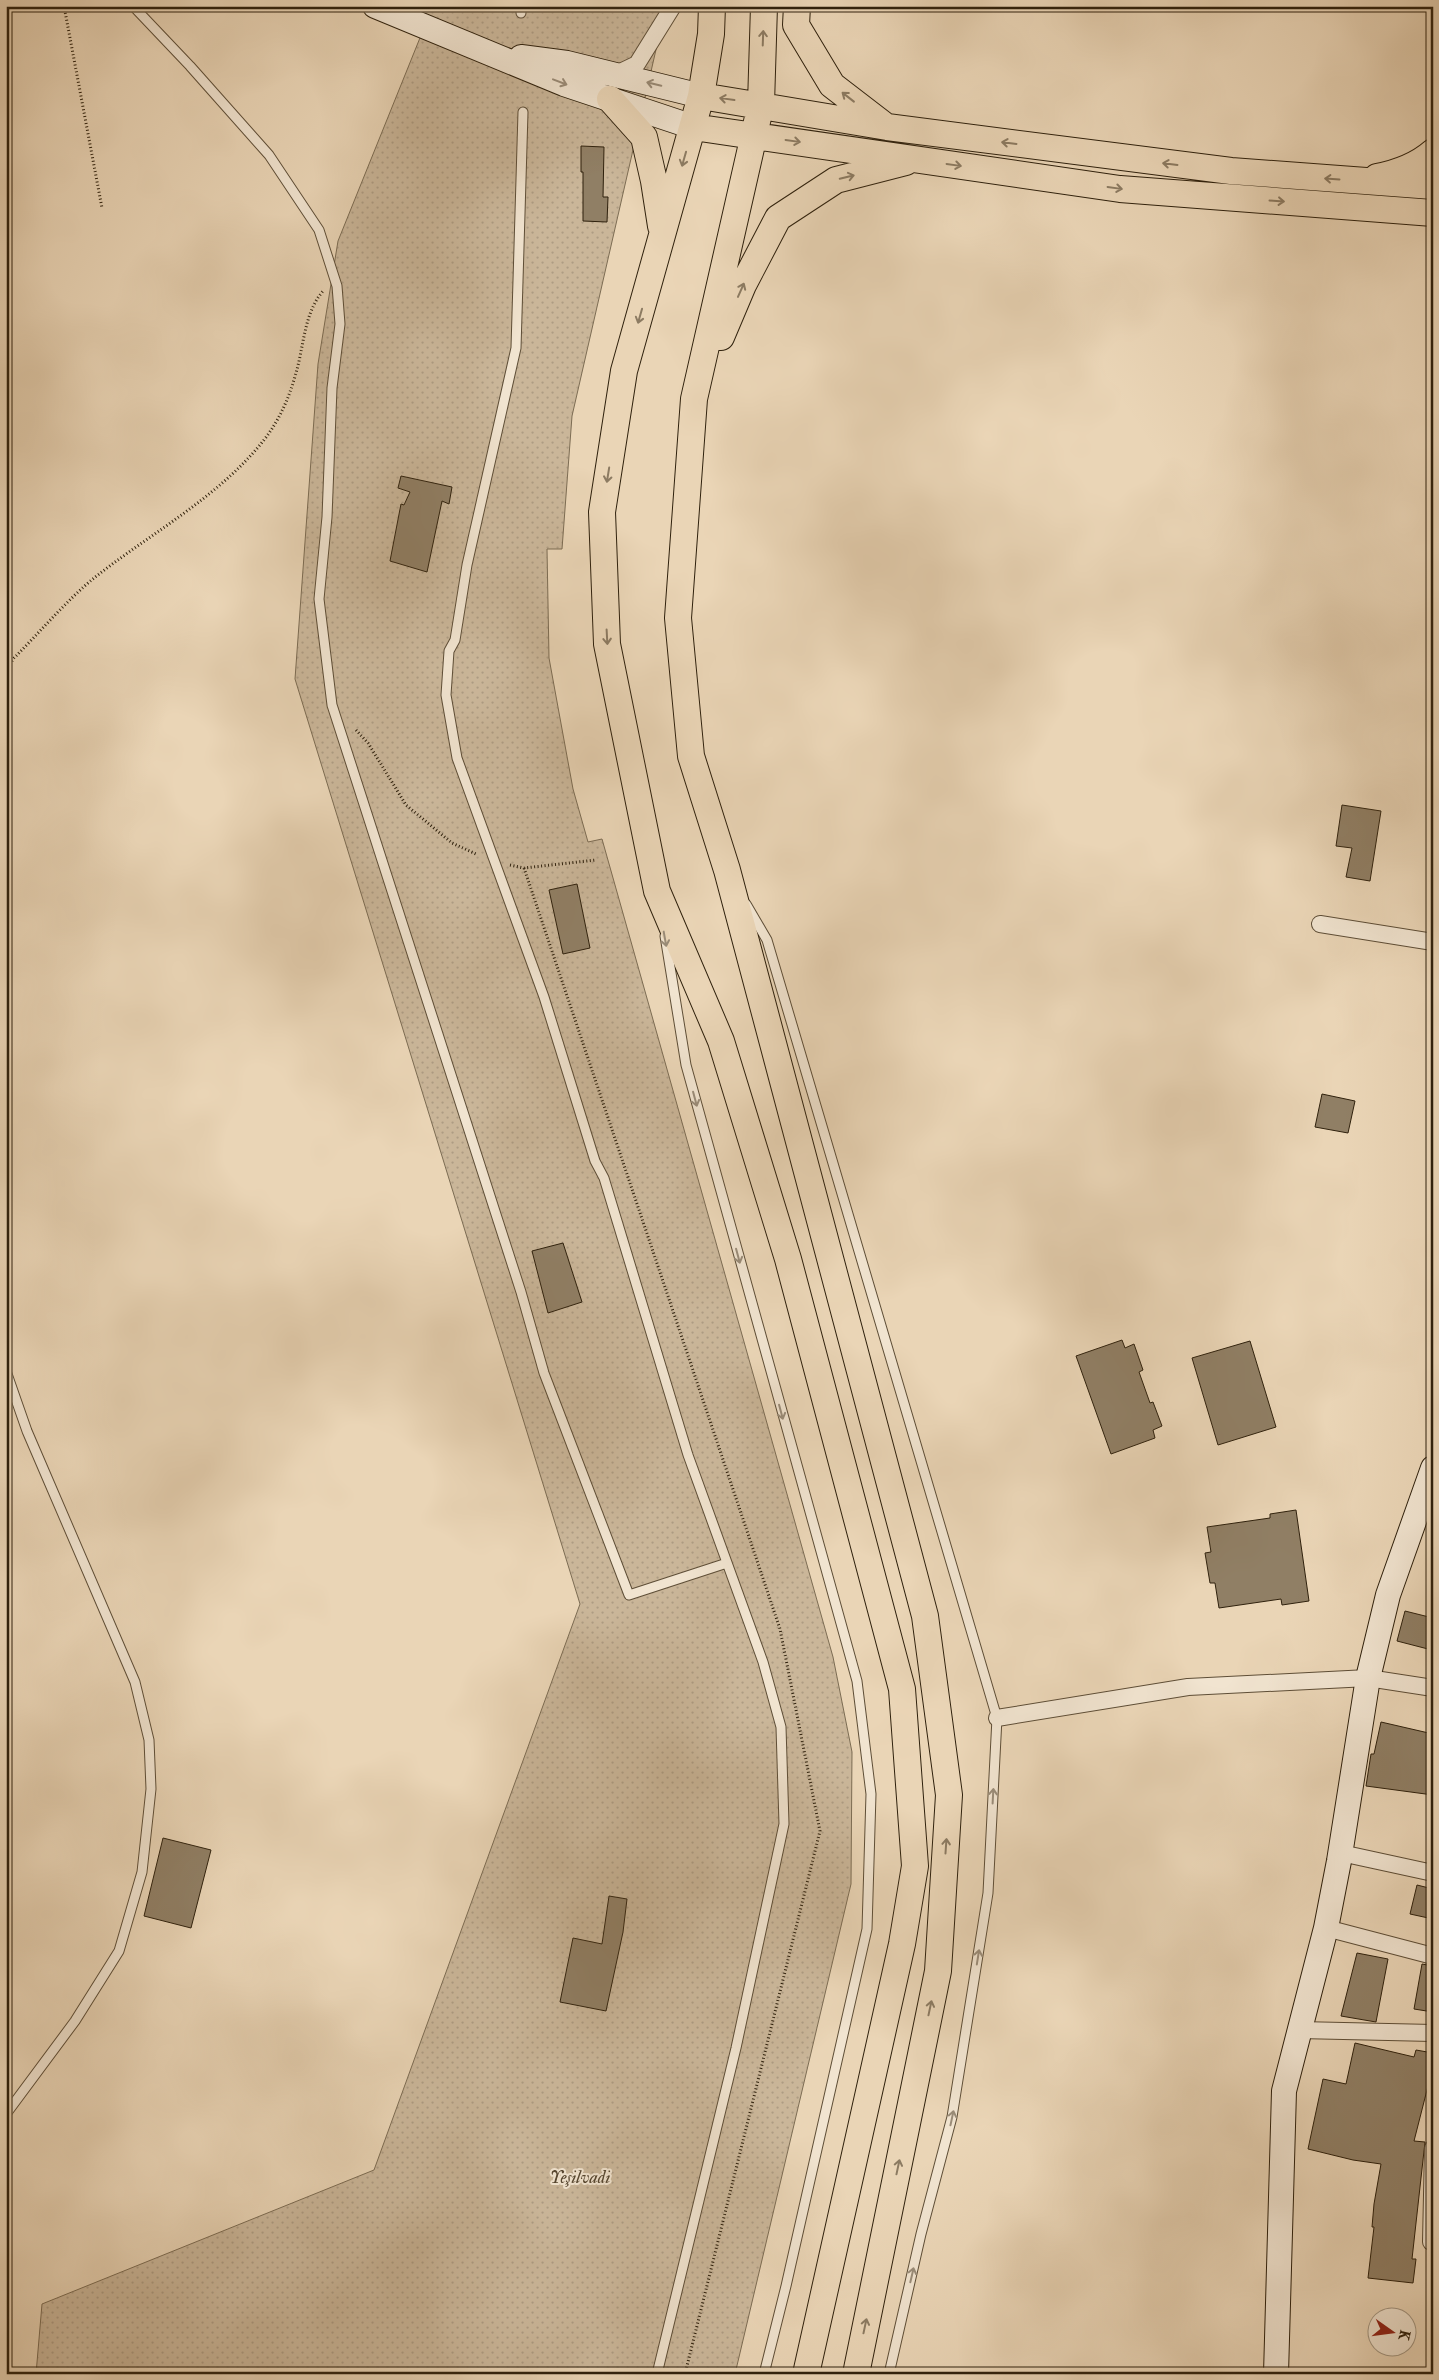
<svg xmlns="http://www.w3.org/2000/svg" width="1439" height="2380" viewBox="0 0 1439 2380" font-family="'IM FELL Double Pica',serif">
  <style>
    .grass { fill: url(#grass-dots); stroke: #7c6c53 }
    .building { fill: #907f65; stroke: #2f210d }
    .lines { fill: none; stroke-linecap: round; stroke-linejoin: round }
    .lane-casing { stroke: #5e4e37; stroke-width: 11 }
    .street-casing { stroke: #5e4e37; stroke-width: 18 }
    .secondary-casing { stroke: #2f210d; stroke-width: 26 }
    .primary-casing { stroke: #2f210d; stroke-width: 28 }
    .path { stroke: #2f210d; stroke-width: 3; stroke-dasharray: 1 2.5; stroke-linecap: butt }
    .lane { stroke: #f1e4d0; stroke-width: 9 }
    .street { stroke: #f1e4d0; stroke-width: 16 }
    .secondary { stroke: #f1e4d0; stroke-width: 24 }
    .primary { stroke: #ead5b6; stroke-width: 26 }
    .oneway { stroke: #8c7b62 }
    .oneway2 { stroke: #9a8c78 }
    .labels { text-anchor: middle; stroke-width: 4; stroke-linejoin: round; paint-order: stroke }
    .park-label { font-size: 18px; font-style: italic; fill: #564630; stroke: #f1e4d0 }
  </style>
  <defs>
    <pattern id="grass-dots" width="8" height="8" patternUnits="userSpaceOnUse" patternTransform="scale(1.25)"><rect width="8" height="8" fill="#cab699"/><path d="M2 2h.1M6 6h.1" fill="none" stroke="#ae9c83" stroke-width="1.8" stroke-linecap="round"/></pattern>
  </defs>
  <rect width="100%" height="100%" fill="#ead5b6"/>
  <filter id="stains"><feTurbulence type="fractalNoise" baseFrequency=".004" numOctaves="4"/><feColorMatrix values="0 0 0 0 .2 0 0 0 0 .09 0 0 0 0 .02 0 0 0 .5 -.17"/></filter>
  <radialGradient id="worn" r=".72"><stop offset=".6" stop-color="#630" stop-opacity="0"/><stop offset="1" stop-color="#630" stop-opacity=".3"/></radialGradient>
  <path class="grass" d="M406,6H666L572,416L562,549H547L549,658L573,789L588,842L602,839L833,1657L852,1752L851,1884L735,2374H36L42,2304L374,2170L580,1604L295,679L318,364L338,241L428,18Z"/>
  <path class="building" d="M581,146L604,147L603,197H608L607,222L583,221V172H581Z
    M401,476L452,487L449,504L442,501L427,572L390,561L401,504L404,505L410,492L398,488Z
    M1342,805L1381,811L1370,881L1346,877L1352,848L1336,846Z
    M577,884L590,948L563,954L549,890Z
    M1322,1094L1355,1101L1348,1133L1315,1127Z
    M563,1243L582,1302L548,1313L532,1251Z
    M1122,1340L1125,1348L1134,1344L1143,1370L1139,1372L1150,1403L1153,1402L1162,1426L1153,1430L1155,1438L1111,1454L1076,1356Z
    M1250,1341L1276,1427L1218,1445L1192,1358Z
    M1296,1510L1309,1601L1282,1605L1281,1599L1219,1608L1215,1583H1210L1205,1553L1211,1552L1207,1527L1270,1518V1514Z
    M1405,1611L1433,1618V1632L1428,1649L1397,1641Z
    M1381,1722L1433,1734V1795L1366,1786L1371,1754H1374Z
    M163,1838L211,1850L191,1928L144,1916Z
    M1417,1885L1433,1889V1919L1410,1914Z
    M609,1896L627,1899L623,1932L606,2011L560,2002L573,1938L602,1944Z
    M1357,1953L1388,1959L1376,2022L1341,2016Z
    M1422,1964L1433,1966V2012L1414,2009Z
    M1355,2043L1414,2057L1416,2050L1433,2053L1430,2087L1428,2086L1414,2141L1425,2142L1412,2259H1416L1413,2283L1368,2278L1374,2227H1372L1374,2204L1381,2164L1353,2160L1308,2149L1323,2079L1346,2084Z"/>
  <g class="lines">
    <defs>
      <path id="lane" d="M133,6L190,66L269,155L319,230L337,286L340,324L332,388L327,517L319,599L332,705L521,1292L544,1373L629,1595L727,1563
        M521,6V13
        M523,112L516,348L467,565L455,640L449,651L446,695L457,758L544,997L595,1161L604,1178L688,1455L763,1662L781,1727L784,1824L736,2048L657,2374
        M746,904L767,940L997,1718L988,1893L952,2117L921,2234L889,2374
        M665,936L686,1065L857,1681L871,1794L867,1929L786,2286L764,2374
        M6,1371L27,1431L135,1682L149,1740L151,1789L142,1872L119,1951L75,2021L6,2114"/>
      <path id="street" d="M614,75L637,64L673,6
        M1320,924L1433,942
        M997,1718L1188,1687L1368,1678L1433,1688
        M1341,1853L1433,1873
        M1326,1928L1433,1956
        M1299,2030L1433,2033
        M1431,2242L1433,2148"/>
      <path id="secondary" d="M375,6L564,84L693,127
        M521,57L567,63L701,96
        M1276,2374L1284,2091L1326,1928L1339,1861L1368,1678L1388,1595L1433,1468"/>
      <path id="primary" d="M712,6L711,34L701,96L624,371L602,512L607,644L657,891L721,1041L788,1259L902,1689L915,1866L902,1944L806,2374
        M764,6L761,104L694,399L678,618L691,756L727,870L925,1616L949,1795L938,1971L856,2374
        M797,6L796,25L832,85L884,125
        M701,96L887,127L1231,171L1433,186
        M610,99L644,137L654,181L661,226
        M693,127L1120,189L1433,213
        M1377,177C1397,173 1418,165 1433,152
        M721,337L743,285L778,218L836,180L906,162"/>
    </defs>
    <use href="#lane" class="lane-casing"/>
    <use href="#street" class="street-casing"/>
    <use href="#secondary" class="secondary-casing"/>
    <use href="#primary" class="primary-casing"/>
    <path class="path" d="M64,6L102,208
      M6,670L14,658C39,633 67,600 94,578C151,533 219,497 264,440C280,419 289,398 296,373C304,346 304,313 323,291
      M356,730L368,743L406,805L452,843L476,854
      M510,865L524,868L596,860
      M524,868L780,1629L820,1831L685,2374"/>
    <use href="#lane" class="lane"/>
    <use href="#street" class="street"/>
    <use href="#secondary" class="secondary"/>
    <use href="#primary" class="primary"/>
  </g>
  <defs><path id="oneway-shaft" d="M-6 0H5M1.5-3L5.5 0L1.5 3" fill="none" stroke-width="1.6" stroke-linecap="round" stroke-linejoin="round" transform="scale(1.25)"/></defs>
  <g class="oneway">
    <use href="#oneway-shaft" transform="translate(763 38) rotate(-88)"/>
    <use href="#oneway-shaft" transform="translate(848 97) rotate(-142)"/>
    <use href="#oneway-shaft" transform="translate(727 99) rotate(-172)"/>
    <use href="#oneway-shaft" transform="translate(793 141) rotate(8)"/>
    <use href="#oneway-shaft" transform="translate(1009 143) rotate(-173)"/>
    <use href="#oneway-shaft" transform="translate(684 159) rotate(106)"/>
    <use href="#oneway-shaft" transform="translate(1170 164) rotate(-173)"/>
    <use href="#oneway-shaft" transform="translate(954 165) rotate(8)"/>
    <use href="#oneway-shaft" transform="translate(847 177) rotate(-14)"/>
    <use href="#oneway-shaft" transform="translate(1332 179) rotate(-176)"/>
    <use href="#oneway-shaft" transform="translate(1115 188) rotate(8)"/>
    <use href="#oneway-shaft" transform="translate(1277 201) rotate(4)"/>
    <use href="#oneway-shaft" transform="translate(741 290) rotate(-66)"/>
    <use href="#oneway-shaft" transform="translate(640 316) rotate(106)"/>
    <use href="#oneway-shaft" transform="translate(608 475) rotate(99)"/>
    <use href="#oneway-shaft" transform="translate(607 637) rotate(87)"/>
    <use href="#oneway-shaft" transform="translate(946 1846) rotate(-86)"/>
    <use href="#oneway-shaft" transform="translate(930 2008) rotate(-78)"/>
    <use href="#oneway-shaft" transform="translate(898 2167) rotate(-78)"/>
    <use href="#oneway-shaft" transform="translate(865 2326) rotate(-78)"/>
  </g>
  <g class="oneway2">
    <use href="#oneway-shaft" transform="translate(560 82) rotate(21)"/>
    <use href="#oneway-shaft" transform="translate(654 84) rotate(-167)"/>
    <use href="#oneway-shaft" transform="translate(665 939) rotate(80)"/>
    <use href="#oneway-shaft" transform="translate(695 1099) rotate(75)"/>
    <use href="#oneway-shaft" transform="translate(738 1256) rotate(75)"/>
    <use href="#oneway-shaft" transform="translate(781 1412) rotate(75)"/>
    <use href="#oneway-shaft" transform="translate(993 1796) rotate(-87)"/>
    <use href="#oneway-shaft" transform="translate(978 1957) rotate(-81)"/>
    <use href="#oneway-shaft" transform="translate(952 2118) rotate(-78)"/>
    <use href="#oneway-shaft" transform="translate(912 2275) rotate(-77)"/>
  </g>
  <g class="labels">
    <g class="park-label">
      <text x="580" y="2183">Yeşilvadi</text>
    </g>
  </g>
  <rect width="1439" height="2380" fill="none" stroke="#ead5b6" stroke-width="25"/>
  <rect x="8" y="8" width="1424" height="2365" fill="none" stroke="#2f210d" stroke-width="2.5"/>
  <rect x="12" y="12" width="1414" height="2355" fill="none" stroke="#2f210d"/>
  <g transform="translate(1392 2332) rotate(104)"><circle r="24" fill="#f1e4d0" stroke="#a39682"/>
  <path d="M0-4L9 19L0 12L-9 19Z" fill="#8f2418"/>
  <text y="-8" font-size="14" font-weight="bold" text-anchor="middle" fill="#2f210d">K</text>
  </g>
  <rect width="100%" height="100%" filter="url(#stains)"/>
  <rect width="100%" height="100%" fill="url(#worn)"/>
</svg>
